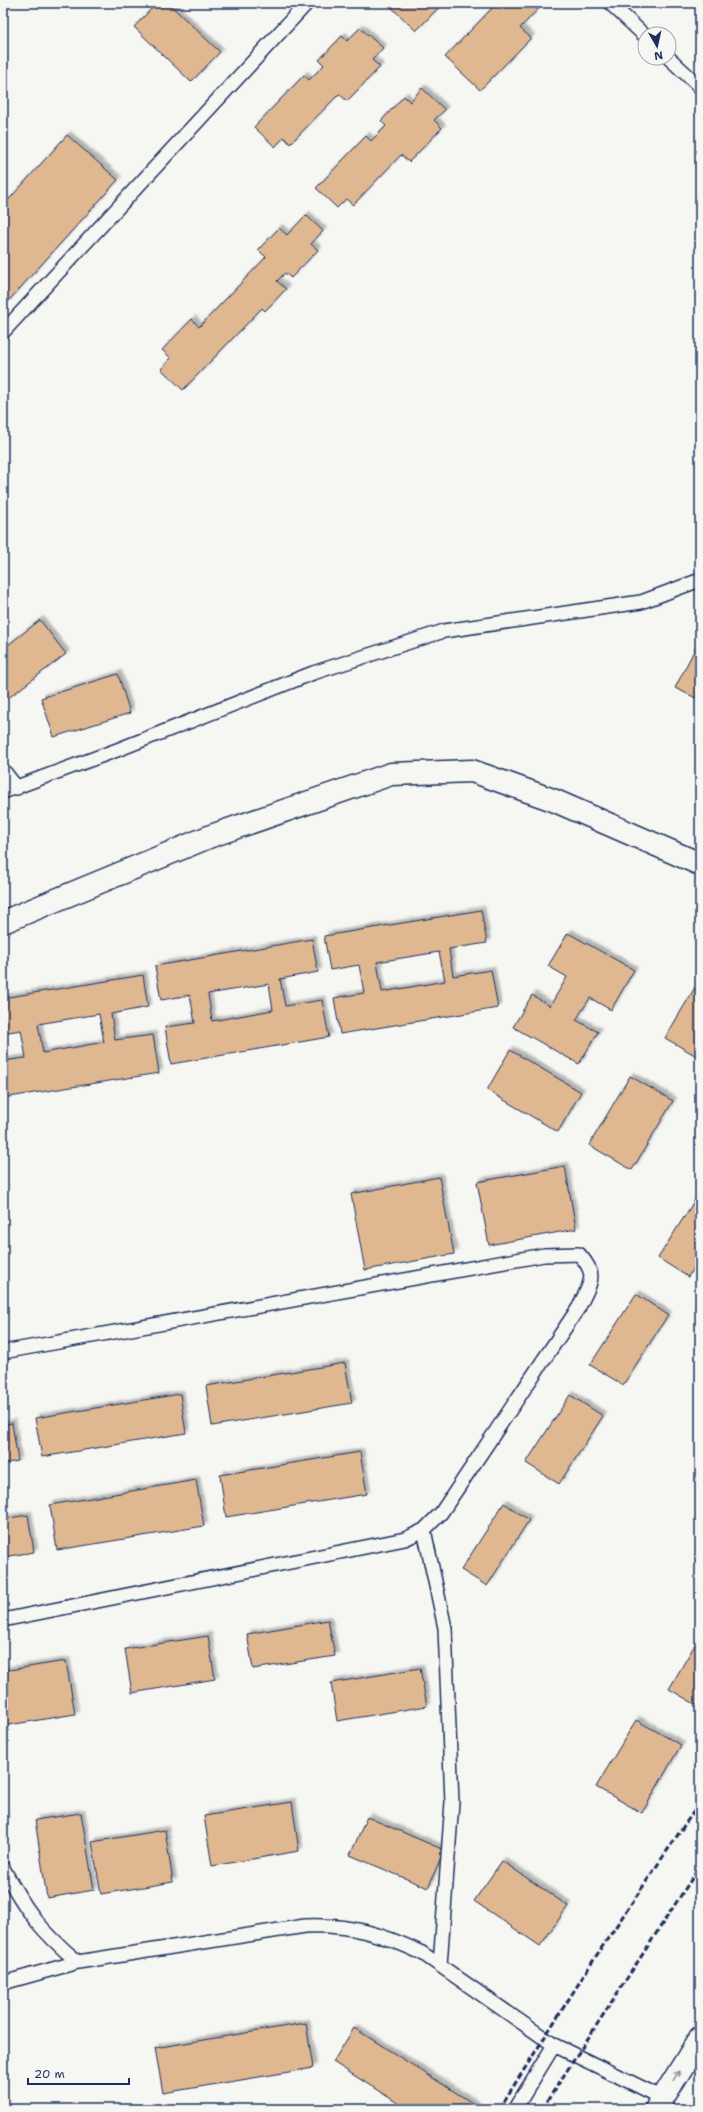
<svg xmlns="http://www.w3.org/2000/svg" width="703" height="2112" viewBox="0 0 703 2112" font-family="'Shantell Sans',sans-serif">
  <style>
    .building { fill: #dfb790; stroke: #1b2f5e; fill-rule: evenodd; filter: url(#shadow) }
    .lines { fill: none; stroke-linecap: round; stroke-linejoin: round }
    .lane-casing { stroke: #1b2f5e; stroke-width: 16 }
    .secondary-casing { stroke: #1b2f5e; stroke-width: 25 }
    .primary-casing { stroke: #1b2f5e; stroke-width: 25 }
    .lane { stroke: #f6f6f2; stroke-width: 13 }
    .secondary { stroke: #f6f6f2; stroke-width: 22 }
    .primary { stroke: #f6f6f2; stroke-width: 22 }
    .rail { stroke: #1b2f5e; stroke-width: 3; stroke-dasharray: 6 3; stroke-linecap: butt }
    .oneway { stroke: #8892a8 }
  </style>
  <defs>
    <filter id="shadow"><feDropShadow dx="3.5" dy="-3.5" stdDeviation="1" flood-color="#0004"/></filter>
  </defs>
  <rect width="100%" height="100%" fill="#f6f6f2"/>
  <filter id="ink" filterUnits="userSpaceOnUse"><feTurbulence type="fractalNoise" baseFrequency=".025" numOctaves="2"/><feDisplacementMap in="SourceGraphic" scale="8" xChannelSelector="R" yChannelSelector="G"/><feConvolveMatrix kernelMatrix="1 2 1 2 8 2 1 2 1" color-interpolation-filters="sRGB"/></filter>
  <g filter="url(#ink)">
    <path class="building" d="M157,3H168L220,52L191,82L134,27Z
      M387,3H443L416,31Z
      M497,3H544L520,28L531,38L480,90L445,57Z
      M360,28L383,48L372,60L380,67L347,101L339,94L290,144L284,137L275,147L254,127L304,75L309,80L324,65L319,60L342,36L347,41Z
      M422,88L445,110L434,120L442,128L409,162L401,155L353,205L346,199L337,208L316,188L366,136L371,141L386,126L381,121L404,96L410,102Z
      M67,135L118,180L3,307V206Z
      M306,215L323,231L311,244L318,250L291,278L285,273L277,281L286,289L265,311L262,308L183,390L161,369L171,358L162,350L192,319L199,327L266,257L258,250L279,228L287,235Z
      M40,620L66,654L3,702V649Z
      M700,639V700L675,688Z
      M118,674L130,713L54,737L41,698Z
      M481,910L487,943L449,949L453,976L491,970L498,1008L340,1034L334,998L364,993L359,965L330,970L324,936ZM439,952L445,981L382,992L377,962Z
      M568,933L634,970L611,1010L590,998L576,1020L598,1032L579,1064L513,1027L532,995L550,1006L567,977L548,966Z
      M312,939L318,972L280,979L285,1006L322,1000L329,1037L171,1064L165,1027L195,1023L190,995L161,1000L155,966ZM269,984L273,1010L212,1021L208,994Z
      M143,975L148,1007L111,1014L115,1040L153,1035L159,1073L3,1098V1061L26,1058L21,1030L3,1033V998ZM99,1014L104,1042L43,1053L38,1024Z
      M700,979V1058L665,1038Z
      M510,1050L581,1092L558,1132L487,1090Z
      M630,1076L673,1101L632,1170L589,1145Z
      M565,1166L576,1229L489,1245L477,1182Z
      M439,1177L454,1254L365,1270L351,1194Z
      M700,1192V1259L688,1277L658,1258Z
      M636,1294L668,1315L623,1385L590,1365Z
      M345,1363L352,1403L212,1426L206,1386Z
      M180,1394L186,1433L42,1457L35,1418Z
      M570,1395L603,1416L559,1484L526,1463Z
      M12,1423L18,1461L3,1464V1425Z
      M360,1452L367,1494L226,1517L220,1475Z
      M196,1480L204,1526L57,1550L50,1505Z
      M504,1503L529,1520L487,1586L461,1570Z
      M28,1515L34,1552L3,1557V1519Z
      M328,1620L335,1656L253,1669L247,1634Z
      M208,1636L215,1679L132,1693L125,1649Z
      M700,1636V1707L669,1689Z
      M66,1661L75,1714L3,1726V1671Z
      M420,1668L427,1706L337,1721L331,1683Z
      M636,1720L681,1745L642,1813L596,1787Z
      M292,1802L299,1851L212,1866L204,1816Z
      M81,1813L94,1890L47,1898L35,1820Z
      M367,1817L444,1850L428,1888L350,1855Z
      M165,1830L173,1882L101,1894L92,1842Z
      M502,1861L568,1906L540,1946L474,1901Z
      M306,2023L313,2068L163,2093L155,2048Z
      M354,2028L477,2106L475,2109H407L333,2062Z"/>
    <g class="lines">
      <defs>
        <path id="lane" d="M610,3L645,36
          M669,58L700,87
          M3,332L307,3
          M3,770L17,788
          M3,792L117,750L313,673L444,631L641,602L700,580
          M3,1352L544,1255L579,1254C599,1276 590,1283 579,1307L441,1513L424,1530L405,1539L3,1620
          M424,1530L445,1628L452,1802L440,1965
          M3,1868C25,1910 41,1931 78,1962L305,1926C350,1924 382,1934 422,1953L554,2045L515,2109
          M3,1983L78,1962
          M554,2045L663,2098"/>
        <path id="secondary" d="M3,922L211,836L391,774L472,771L553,800L700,864"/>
        <path id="primary" d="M656,2109L700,2038"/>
      </defs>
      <use href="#lane" class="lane-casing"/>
      <use href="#secondary" class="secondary-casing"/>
      <use href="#primary" class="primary-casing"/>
      <use href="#lane" class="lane"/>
      <use href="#secondary" class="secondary"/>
      <use href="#primary" class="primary"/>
      <path class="rail" d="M499,2109L600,1950L700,1802
        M542,2109L700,1866"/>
    </g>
    <defs><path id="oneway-shaft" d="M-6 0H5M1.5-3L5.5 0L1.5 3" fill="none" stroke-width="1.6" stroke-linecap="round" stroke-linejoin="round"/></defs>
    <use class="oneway" href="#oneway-shaft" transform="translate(676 2076) rotate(-58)"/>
  </g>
  <rect width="703" height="2112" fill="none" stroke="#f6f6f2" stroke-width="16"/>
  <rect x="8" y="8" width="687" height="2096" fill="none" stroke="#1b2f5e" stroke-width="1.5" filter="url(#ink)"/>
  <g transform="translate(657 46) rotate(171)"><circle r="19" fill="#f6f6f2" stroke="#9ea6b7"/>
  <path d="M0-3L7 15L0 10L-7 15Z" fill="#1b2f5e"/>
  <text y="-6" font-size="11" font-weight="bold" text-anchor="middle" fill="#1b2f5e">N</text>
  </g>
  <path d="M28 2078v6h101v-6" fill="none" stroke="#1b2f5e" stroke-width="2"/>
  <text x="34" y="2078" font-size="12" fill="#1b2f5e" stroke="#f6f6f2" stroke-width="3" paint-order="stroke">20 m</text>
</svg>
